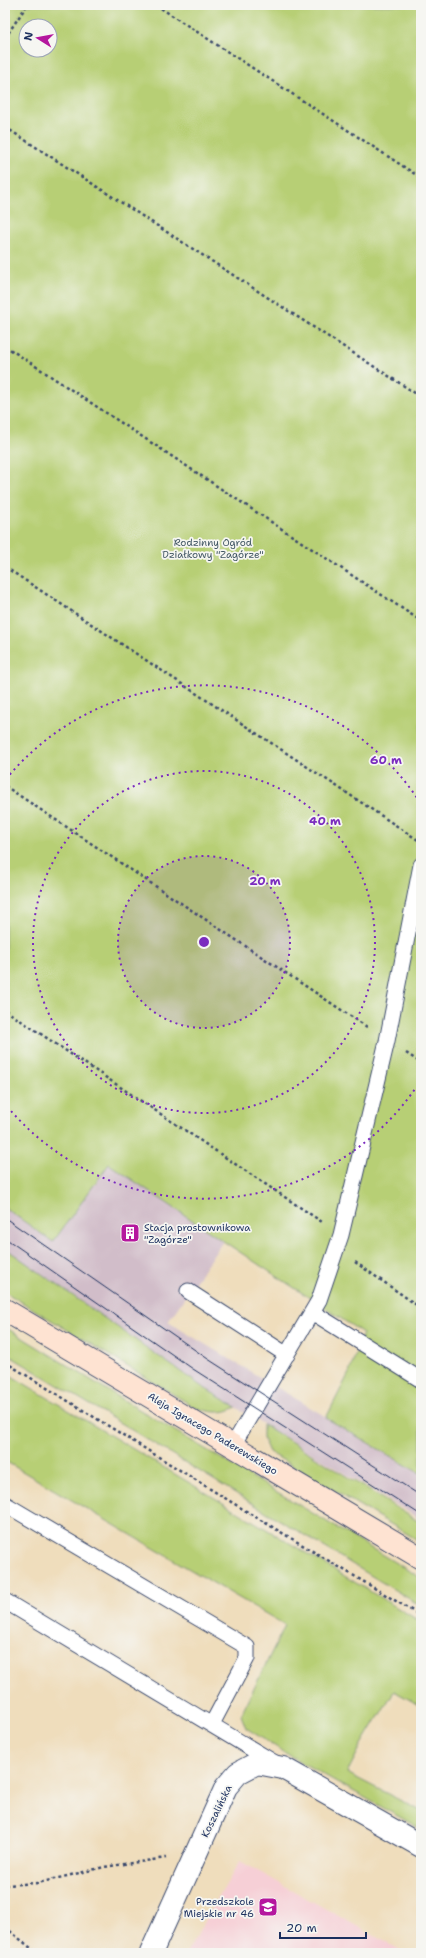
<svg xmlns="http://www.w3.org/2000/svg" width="426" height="1958" viewBox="0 0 426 1958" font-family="'Shantell Sans',sans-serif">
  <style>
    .built { fill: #f6cfd6 }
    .industrial { fill: #d1bdc9 }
    .green { fill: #b7cf75; stroke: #697f6a; fill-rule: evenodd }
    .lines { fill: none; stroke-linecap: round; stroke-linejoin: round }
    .lane-casing { stroke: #3b496c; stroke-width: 17 }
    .street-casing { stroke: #3b496c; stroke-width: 24 }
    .secondary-casing { stroke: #3b496c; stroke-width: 24 }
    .path { stroke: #3b496c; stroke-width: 2.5; stroke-dasharray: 3 3; stroke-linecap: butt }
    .lane { stroke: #fff; stroke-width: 15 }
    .street { stroke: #fff; stroke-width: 22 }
    .secondary { stroke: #fee3d2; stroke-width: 22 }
    .tram { stroke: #1b2f5e; stroke-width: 1 }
    .ring { fill: none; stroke: #7b2cbf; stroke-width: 2; stroke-dasharray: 2 4 }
    .labels { text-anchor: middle; stroke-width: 3.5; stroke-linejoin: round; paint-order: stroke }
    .park-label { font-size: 10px; fill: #425764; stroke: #f6f6f2 }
    .poi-label { font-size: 10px; fill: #1b2f5e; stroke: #f6f6f2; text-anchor: start }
    .street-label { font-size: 10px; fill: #1b2f5e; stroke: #f6f6f2 }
    .centre { fill: #7b2cbf; stroke: #f6f6f2; stroke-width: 2 }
    .ring-label { font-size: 12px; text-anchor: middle; font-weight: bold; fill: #7b2cbf; stroke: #f6f6f2; stroke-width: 3.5; stroke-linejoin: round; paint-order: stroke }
  </style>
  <rect width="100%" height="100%" fill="#f6f6f2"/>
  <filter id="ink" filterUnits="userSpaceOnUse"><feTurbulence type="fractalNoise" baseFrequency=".025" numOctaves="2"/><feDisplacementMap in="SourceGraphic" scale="8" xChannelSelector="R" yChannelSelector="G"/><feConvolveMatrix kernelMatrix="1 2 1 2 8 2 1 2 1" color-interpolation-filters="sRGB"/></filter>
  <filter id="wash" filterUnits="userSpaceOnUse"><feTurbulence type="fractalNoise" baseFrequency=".012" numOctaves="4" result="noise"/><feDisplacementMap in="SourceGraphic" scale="16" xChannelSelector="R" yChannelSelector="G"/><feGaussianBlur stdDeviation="0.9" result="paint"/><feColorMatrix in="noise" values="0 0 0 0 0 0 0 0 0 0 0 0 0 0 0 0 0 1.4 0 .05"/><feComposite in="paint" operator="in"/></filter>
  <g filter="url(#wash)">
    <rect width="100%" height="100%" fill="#efddbc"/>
    <path class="built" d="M240,1861L405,1953H186Z"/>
    <path class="industrial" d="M109,1164L223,1241L168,1322L421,1474V1520L201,1386L5,1248V1208L53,1242Z"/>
    <path class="green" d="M5,5H421V1474L326,1418L349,1373L363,1333L223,1241L109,1164L53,1242L5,1208ZM26,26H50V50H26Z
      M5,1248L201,1386L236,1407C222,1415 210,1412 196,1408L5,1292Z
      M5,1327L135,1407L421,1578V1606L5,1353Z
      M5,1372L421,1622V1706L394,1691L360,1748L347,1773L421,1811V1829L292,1757L246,1728L241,1715L285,1625L5,1461Z
      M263,1424L421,1523V1542L269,1452L263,1439Z"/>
  </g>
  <g filter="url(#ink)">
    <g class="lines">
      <defs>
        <path id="lane" d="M188,1291L287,1355
          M312,1312L421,1380
          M233,1445L319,1300L341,1235L387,1041L421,865
          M5,1504L247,1647V1658L212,1724
          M5,1601L275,1763"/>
        <path id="street" d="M151,1953L226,1787L238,1773L257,1763L283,1768L421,1846"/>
        <path id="secondary" d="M5,1310L421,1558"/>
      </defs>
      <use href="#lane" class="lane-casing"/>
      <use href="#street" class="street-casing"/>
      <use href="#secondary" class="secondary-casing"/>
      <path class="path" d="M156,5L421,178
        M5,38L27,5
        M5,127L421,397
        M5,346L421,621
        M5,567L421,842
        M5,786L367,1027
        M5,1010L322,1222
        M406,1053L421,1063
        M355,1262L421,1308
        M5,1362L254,1516L421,1616
        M5,1885L38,1883L104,1867L166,1858
        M5,1927L37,1953"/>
      <use href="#lane" class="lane"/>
      <use href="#street" class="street"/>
      <use href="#secondary" class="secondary"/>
      <path class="tram" d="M5,1218L208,1359L421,1496
        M5,1238L193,1369L421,1515"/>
    </g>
  </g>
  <circle cx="204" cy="942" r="86" fill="#7b2cbf" fill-opacity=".12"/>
  <g class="ring">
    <circle cx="204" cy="942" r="86"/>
    <circle cx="204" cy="942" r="171"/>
    <path d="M421 1080A257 257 0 0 1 6 1105M6 779A257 257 0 0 1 421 804"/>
  </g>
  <defs>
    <symbol id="building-square" viewBox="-11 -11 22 22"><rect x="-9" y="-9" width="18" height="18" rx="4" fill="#b5179e" stroke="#f6f6f2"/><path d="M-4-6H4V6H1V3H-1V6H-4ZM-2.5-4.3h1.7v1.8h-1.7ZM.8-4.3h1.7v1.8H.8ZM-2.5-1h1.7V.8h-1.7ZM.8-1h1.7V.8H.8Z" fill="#fff"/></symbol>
    <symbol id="school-square" viewBox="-11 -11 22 22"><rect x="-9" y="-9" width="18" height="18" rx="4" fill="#b5179e" stroke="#f6f6f2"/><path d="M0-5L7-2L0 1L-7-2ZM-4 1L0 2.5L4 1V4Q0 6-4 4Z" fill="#fff"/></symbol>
  </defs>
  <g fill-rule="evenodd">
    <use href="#building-square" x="119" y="1222" width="22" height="22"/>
    <use href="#school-square" x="257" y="1896" width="22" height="22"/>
  </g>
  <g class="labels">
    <g class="park-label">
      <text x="213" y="546">Rodzinny Ogród<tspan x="213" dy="12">Działkowy "Zagórze"</tspan></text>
    </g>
    <g class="poi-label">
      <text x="144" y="1231">Stacja prostownikowa<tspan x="144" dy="12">"Zagórze"</tspan></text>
      <text x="254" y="1905" text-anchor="end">Przedszkole<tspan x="254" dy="12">Miejskie nr 46</tspan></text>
    </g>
    <g class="street-label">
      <text transform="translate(213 1433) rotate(31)" y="4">Aleja Ignacego Paderewskiego</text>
      <text transform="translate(216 1811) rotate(-64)" y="4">Koszalińska</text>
    </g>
  </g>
  <circle cx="204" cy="942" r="6" class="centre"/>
  <g class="ring-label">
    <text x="386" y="764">60 m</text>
    <text x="325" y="825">40 m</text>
    <text x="265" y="885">20 m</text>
  </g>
  <rect width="426" height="1958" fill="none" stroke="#f6f6f2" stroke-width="20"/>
  <g transform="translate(38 38) rotate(281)"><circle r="19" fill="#f6f6f2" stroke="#9ea6b7"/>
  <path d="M0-3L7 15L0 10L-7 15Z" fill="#b5179e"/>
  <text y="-6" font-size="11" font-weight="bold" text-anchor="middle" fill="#1b2f5e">N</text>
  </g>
  <path d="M280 1932v6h86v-6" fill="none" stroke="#1b2f5e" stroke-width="2"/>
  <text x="286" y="1932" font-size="12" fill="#1b2f5e" stroke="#f6f6f2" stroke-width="3" paint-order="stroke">20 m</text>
</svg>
